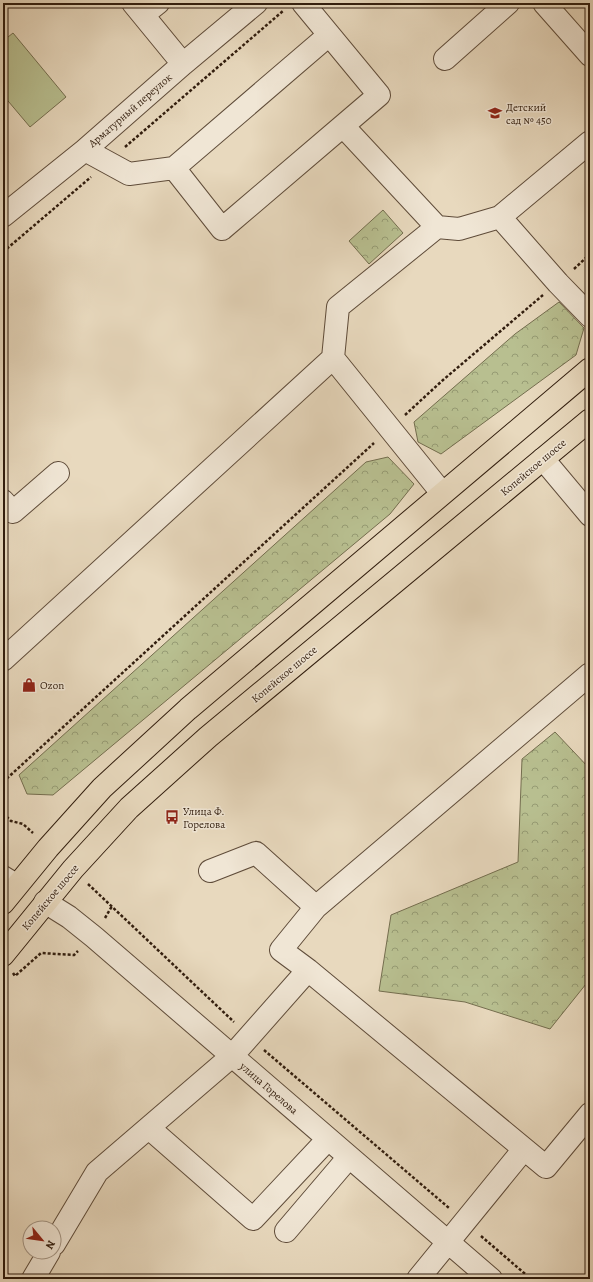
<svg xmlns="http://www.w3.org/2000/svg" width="593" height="1282" viewBox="0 0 593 1282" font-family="Alegreya,serif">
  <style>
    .green { fill: #b8bf90; stroke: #746e4f }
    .forest { fill: url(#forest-crowns); stroke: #746e4f }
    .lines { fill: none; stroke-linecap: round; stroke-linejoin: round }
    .minor-casing { stroke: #5f4c3a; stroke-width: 24 }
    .major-casing { stroke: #311d0e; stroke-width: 24 }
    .path { stroke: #311d0e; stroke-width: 2.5; stroke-dasharray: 3 2; stroke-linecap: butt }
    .minor { stroke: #f0e6d5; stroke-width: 22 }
    .major { stroke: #e8d9be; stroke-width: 22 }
    .labels { text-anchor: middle; stroke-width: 3; stroke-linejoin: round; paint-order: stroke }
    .poi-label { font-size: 11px; fill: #311d0e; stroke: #f0e6d5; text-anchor: start }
    .street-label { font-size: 11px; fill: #311d0e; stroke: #f0e6d5 }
  </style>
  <defs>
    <pattern id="forest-crowns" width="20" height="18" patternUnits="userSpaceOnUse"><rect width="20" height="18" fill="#b8bf90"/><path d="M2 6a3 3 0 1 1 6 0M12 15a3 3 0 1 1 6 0" fill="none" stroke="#969b74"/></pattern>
  </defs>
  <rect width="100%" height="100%" fill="#e8d9be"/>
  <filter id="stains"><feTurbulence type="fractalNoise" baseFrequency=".005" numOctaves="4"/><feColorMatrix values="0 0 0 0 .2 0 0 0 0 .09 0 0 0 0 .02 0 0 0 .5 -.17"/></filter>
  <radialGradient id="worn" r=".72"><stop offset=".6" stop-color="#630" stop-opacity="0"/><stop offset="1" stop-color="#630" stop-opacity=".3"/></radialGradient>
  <path class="green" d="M13,33L66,97L30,127L3,95V41Z"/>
  <path class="forest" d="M383,210L403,233L369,264L349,241Z
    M559,302L584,328L576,355L441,454L418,442L414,422L515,334Z
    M388,457L414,484L390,514L53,795L27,794L19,775L366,462Z
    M555,732L590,769V979L550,1029L465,1002L379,991L391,915L518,862L522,759Z"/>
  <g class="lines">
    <defs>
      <path id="minor" d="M133,3L183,64
        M544,3L590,55
        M143,15L158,3
        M445,59L508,3
        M343,126L437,227L459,229L500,217L558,283L590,316
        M85,150L129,174L174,168L222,229L379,95L303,3
        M174,168L329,35
        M3,216L85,150L183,64L256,3
        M500,217L590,142
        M333,358L442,493
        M543,459L590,515
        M3,501L13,512L58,473
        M3,660L333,358L338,307L437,227
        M210,871L256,853L316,907
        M3,877L16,885
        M45,902L69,917L94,937L491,1279
        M308,970L546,1167L590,1114
        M149,1128L253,1219L328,1139
        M286,1231L349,1157
        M54,1244L97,1172L232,1056L308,970L281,950L316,907L590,674
        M33,1279L49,1252
        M418,1279L524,1149"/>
      <path id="major" d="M3,903L48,848L102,788L188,709L590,369
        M3,955L73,869L129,808L208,737L590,420"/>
    </defs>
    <use href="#minor" class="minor-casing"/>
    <use href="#major" class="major-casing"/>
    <path class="path" d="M125,147L283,11
      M3,252L91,177
      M574,269L590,254
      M405,415L443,380L543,295
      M3,782L374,443
      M3,813L11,821L23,824L33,833
      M88,884L234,1022
      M105,918L112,906
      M13,973L15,976L41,953L74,955L78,951
      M264,1050L449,1208
      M481,1236L531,1279"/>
    <use href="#minor" class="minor"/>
    <use href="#major" class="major"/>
  </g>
  <defs>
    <symbol id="school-bare" viewBox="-9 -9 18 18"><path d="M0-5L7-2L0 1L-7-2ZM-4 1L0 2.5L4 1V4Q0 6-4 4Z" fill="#8f2418" stroke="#f0e6d5" stroke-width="2.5" paint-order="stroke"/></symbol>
    <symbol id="shop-bare" viewBox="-9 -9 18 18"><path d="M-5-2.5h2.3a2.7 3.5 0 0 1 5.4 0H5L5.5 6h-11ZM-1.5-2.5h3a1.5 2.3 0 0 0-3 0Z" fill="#8f2418" stroke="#f0e6d5" stroke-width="2.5" paint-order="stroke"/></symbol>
    <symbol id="bus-bare" viewBox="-9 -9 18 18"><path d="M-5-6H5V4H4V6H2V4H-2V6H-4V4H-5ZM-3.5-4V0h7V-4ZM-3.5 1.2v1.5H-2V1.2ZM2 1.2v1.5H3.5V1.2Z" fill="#8f2418" stroke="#f0e6d5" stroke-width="2.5" paint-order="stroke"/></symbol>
  </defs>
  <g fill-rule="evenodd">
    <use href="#school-bare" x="485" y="103" width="20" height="20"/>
    <use href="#shop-bare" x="19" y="675" width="20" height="20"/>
    <use href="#bus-bare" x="162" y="807" width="20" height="20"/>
  </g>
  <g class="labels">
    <g class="poi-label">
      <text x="506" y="111">Детский<tspan x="506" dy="13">сад № 450</tspan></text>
      <text x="40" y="689">Ozon</text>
      <text x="183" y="815">Улица Ф.<tspan x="183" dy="13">Горелова</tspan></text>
    </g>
    <g class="street-label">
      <text transform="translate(130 110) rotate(-41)" y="4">Арматурный переулок</text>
      <text transform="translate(533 467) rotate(-40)" y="4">Копейское шоссе</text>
      <text transform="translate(284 674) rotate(-40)" y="4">Копейское шоссе</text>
      <text transform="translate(50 897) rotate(-50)" y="4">Копейское шоссе</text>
      <text transform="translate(269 1088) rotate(41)" y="4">улица Горелова</text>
    </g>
  </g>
  <rect width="593" height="1282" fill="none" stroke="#e8d9be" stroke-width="16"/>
  <rect x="4" y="4" width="585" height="1274" fill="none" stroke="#311d0e" stroke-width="2"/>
  <rect x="8" y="8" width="577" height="1266" fill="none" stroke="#311d0e"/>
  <g transform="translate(42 1240) rotate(119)"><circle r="19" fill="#f0e6d5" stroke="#a49685"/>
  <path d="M0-3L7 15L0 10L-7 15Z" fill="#8f2418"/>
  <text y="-6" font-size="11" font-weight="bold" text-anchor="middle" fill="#311d0e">N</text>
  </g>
  <rect width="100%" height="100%" filter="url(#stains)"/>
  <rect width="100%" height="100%" fill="url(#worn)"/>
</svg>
